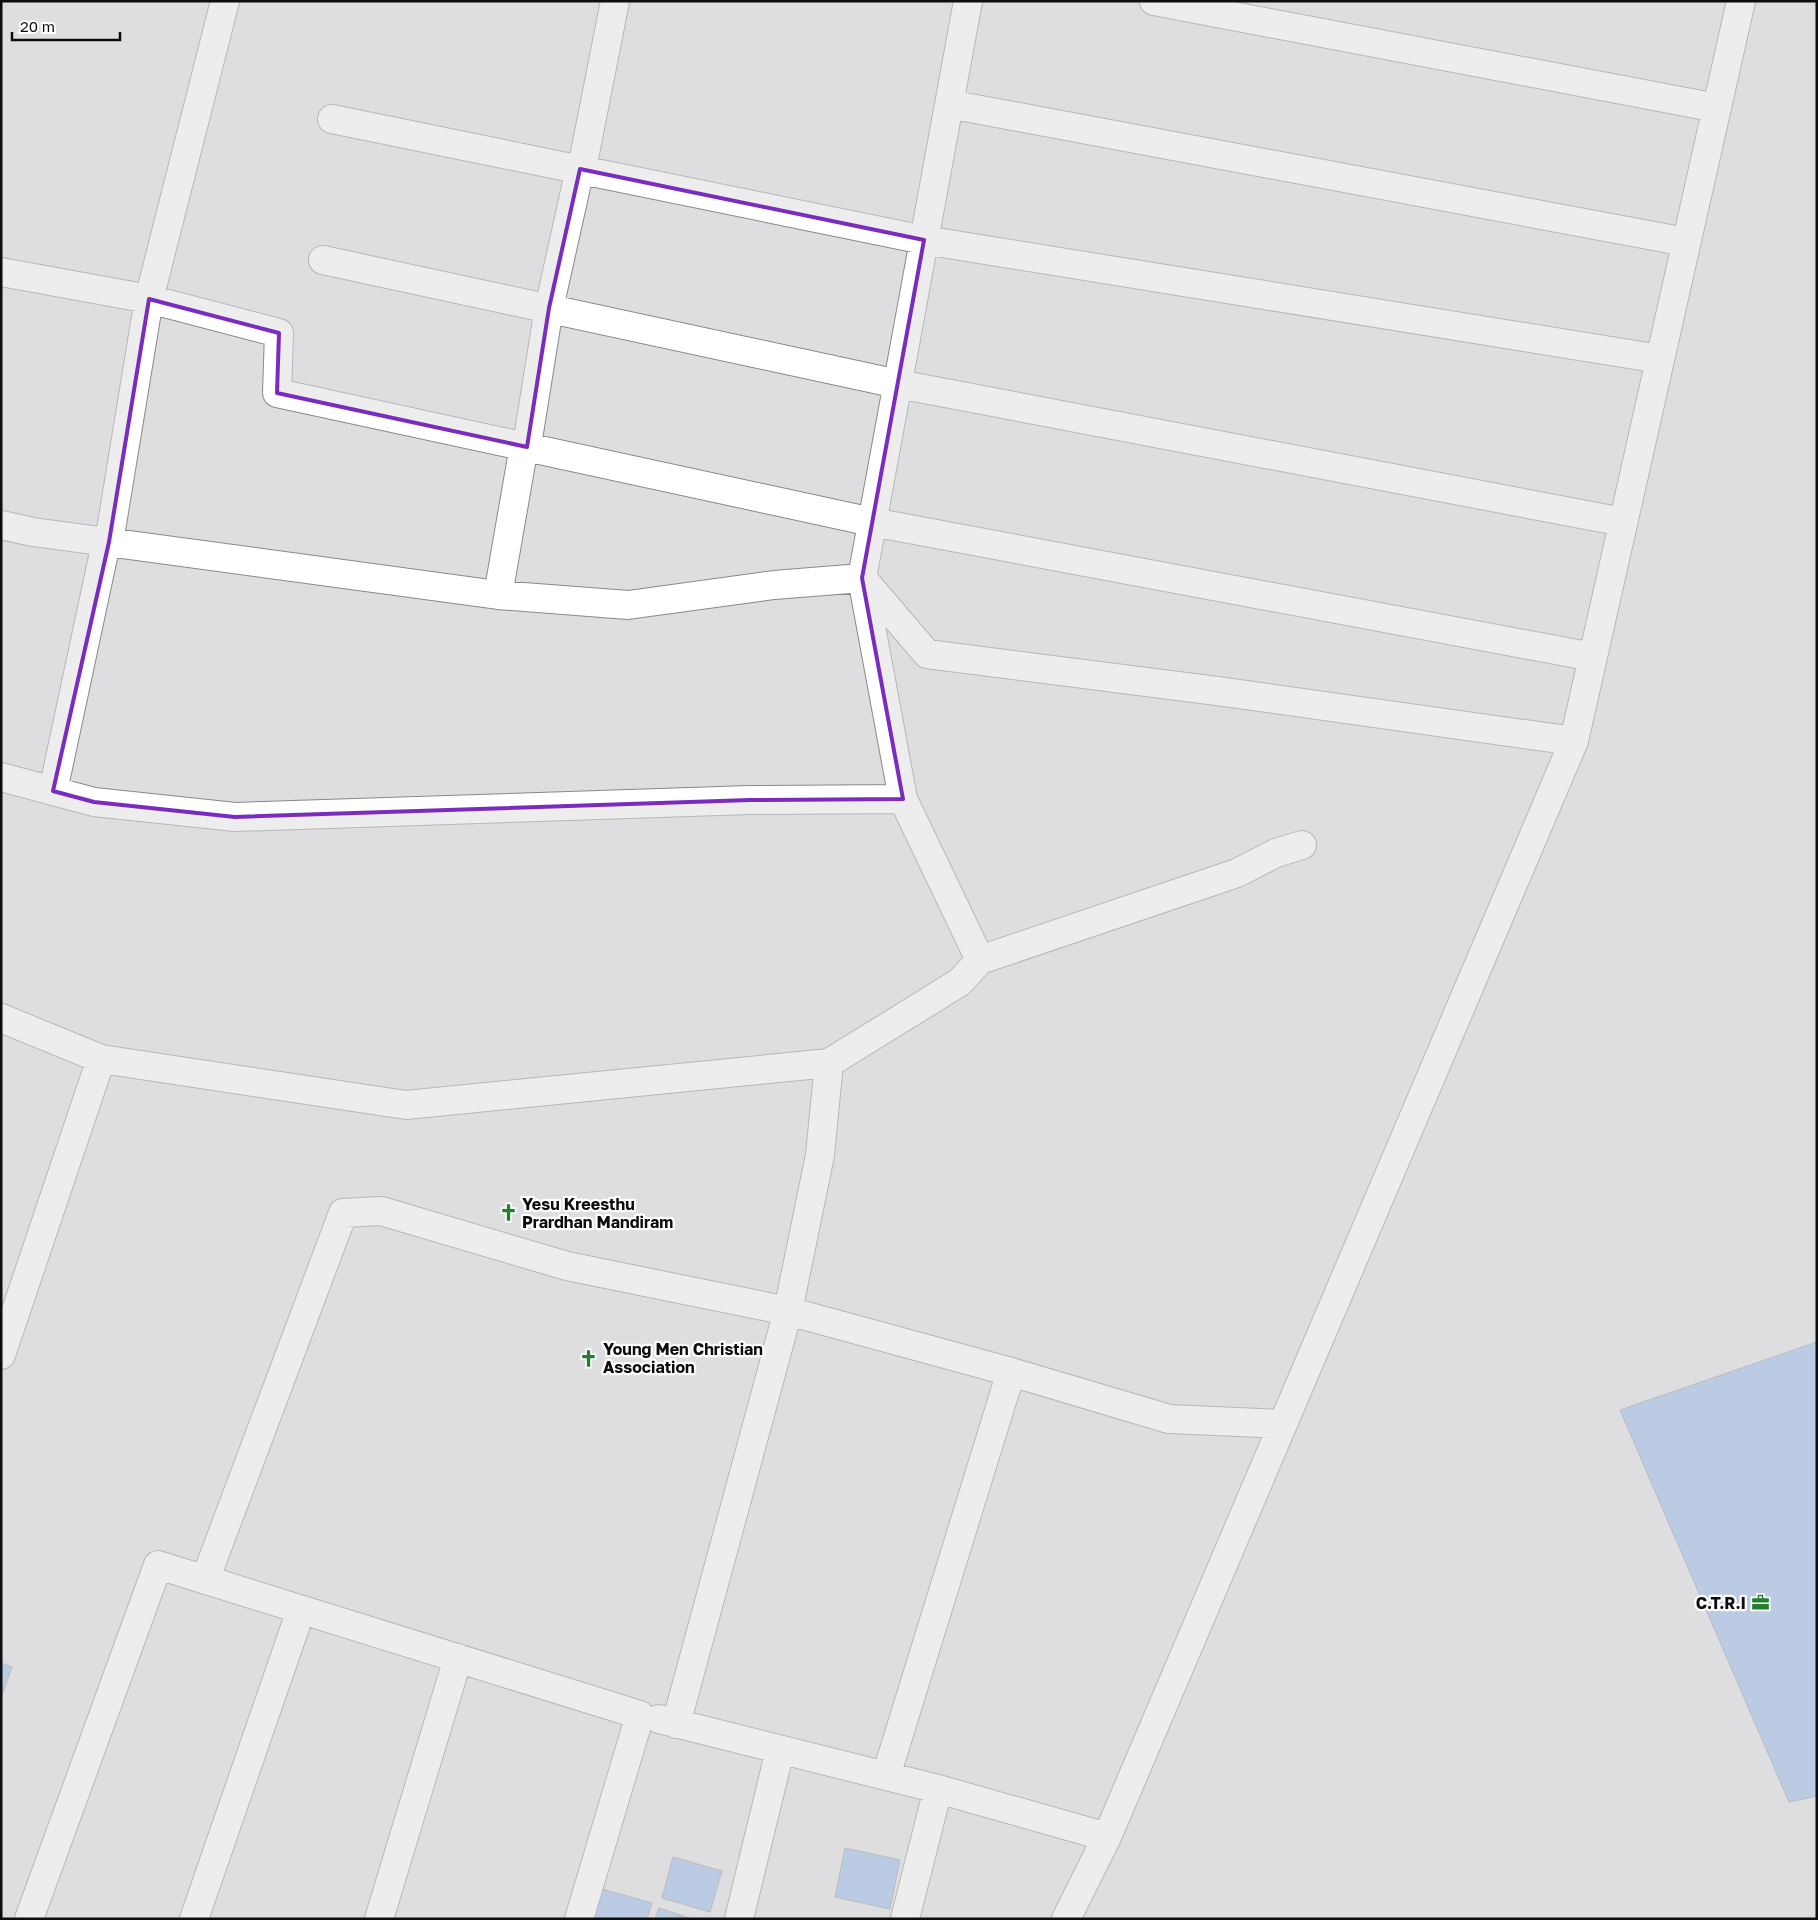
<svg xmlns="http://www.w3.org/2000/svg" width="1818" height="1920" viewBox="0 0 1818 1920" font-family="'Golos Text',sans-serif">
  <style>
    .building { fill: #92b4e9; stroke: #8e8f90 }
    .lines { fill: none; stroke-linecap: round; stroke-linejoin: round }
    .minor-casing { stroke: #88898a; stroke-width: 30 }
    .minor { stroke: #fff; stroke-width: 28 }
    .marked { fill: none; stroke: #7b2cbf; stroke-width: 4; stroke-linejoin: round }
    .labels { text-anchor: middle; stroke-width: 4.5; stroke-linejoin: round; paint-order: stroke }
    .poi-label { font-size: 16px; font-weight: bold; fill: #0c0d0d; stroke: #fff; text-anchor: start }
  </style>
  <rect width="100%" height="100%" fill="#dedee0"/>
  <path class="building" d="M1817,1342V1796L1789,1802L1620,1410Z
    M1,1663L12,1667L1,1698Z
    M845,1848L900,1860L890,1909L835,1897Z
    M673,1857L722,1871L710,1912L662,1898Z
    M591,1886L652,1903L647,1919H582Z
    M659,1908L692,1919H655Z"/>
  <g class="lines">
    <defs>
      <path id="minor" d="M968,1L862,578L903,799L980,960
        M1154,1L1717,108
        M949,104L1686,242
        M332,119L924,240L1660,359
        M323,260L898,384L1623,522
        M1,272L149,299L279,333L277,393L872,522L1593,657
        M1,525L33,532L498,595L628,605L774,585L862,578
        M863,579L927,654L1217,691L1574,741
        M498,595L524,446L527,445L549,308L580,169L582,168L615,1
        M1,777L94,802L235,817L750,800L903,799
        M53,791L106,543L109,542L149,299L225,1
        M1,1018L101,1059L406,1105L829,1063L960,982L980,960L1237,873L1276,853L1302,845
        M1,1355L101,1059
        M205,1580L343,1213L381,1211L567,1266L788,1311L1011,1372L1169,1419L1283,1424
        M659,1719L938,1789L1107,1837
        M676,1724L788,1311L820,1155L829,1063
        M886,1776L1011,1372
        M29,1919L158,1565L640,1715L579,1919
        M194,1919L301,1610
        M379,1919L458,1658
        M739,1919L780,1750
        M905,1919L938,1789
        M1066,1919L1107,1837L1574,741L1741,1"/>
    </defs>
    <use href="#minor" class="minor-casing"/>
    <use href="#minor" class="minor"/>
  </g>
  <path d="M0 0H1818V1920H0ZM580,169L924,240L862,578L903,799L750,800L235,817L94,802L53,791L109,542L149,299L279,333L277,393L527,447L549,308Z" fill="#dedee0" fill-opacity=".55" fill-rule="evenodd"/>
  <path class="marked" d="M580,169L924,240L862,578L903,799L750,800L235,817L94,802L53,791L109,542L149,299L279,333L277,393L527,447L549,308Z"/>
  <defs>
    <symbol id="church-bare" viewBox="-9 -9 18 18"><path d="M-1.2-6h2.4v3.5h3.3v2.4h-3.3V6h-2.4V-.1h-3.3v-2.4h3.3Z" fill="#237e2e" stroke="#fff" stroke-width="2.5" paint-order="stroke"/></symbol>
    <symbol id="office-bare" viewBox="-9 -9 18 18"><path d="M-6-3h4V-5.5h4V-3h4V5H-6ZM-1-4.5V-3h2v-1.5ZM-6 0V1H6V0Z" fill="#237e2e" stroke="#fff" stroke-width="2.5" paint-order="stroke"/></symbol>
  </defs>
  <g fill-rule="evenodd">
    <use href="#church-bare" x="496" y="1200" width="25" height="25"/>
    <use href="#church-bare" x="576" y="1346" width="25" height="25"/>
    <use href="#office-bare" x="1748" y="1590" width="25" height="25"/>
  </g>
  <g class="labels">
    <g class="poi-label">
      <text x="522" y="1210">Yesu Kreesthu<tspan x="522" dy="18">Prardhan Mandiram</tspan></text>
      <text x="603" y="1355">Young Men Christian<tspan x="603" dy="18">Association</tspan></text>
      <text x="1746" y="1609" text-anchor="end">C.T.R.I</text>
    </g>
  </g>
  <rect width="1818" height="1920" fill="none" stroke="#0c0d0d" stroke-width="5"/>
  <path d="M12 32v8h108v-8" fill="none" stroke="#0c0d0d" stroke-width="2.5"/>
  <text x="20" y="32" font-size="15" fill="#0c0d0d" stroke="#ffffff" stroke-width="4" paint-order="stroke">20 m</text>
</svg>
